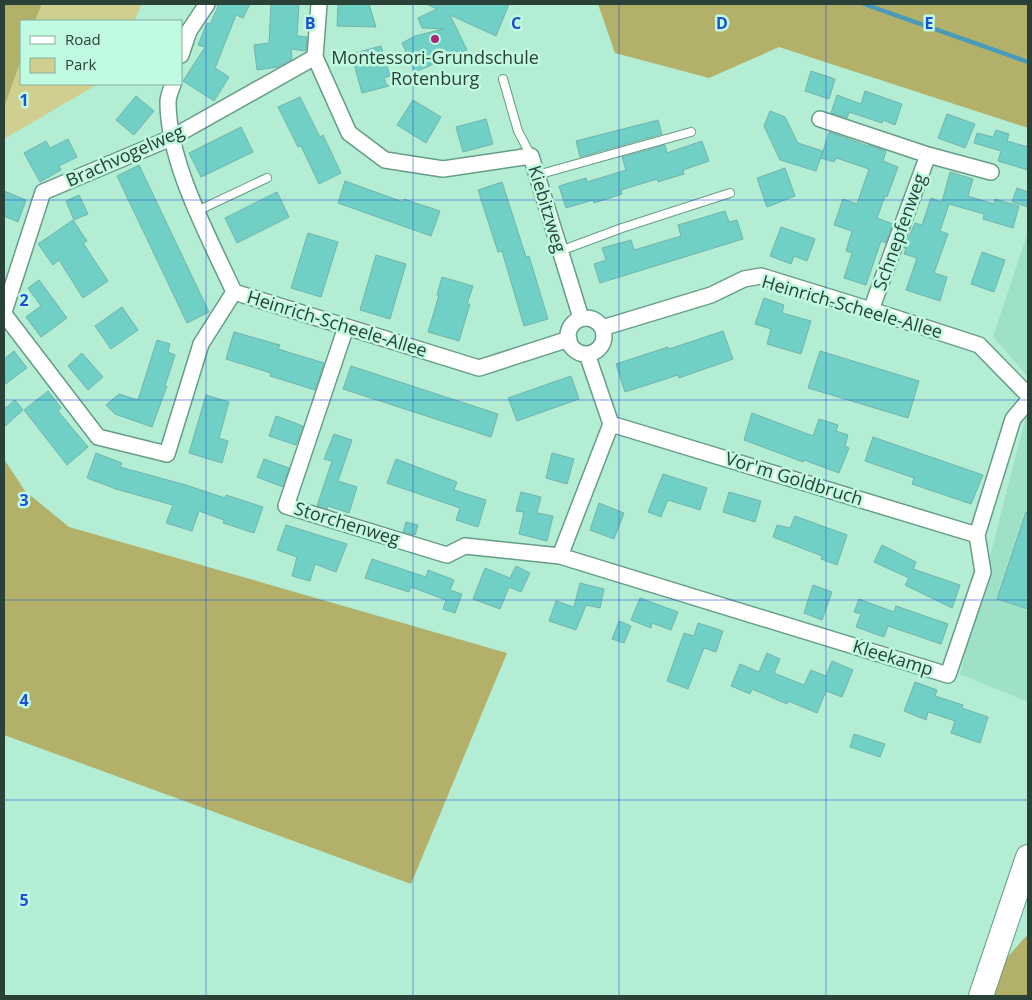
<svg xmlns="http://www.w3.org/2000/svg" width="1032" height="1000" viewBox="0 0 1032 1000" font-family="'Open Sans',sans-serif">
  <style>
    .built { fill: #9fe1c6 }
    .green { fill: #d0cf90 }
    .forest { fill: #b2b069 }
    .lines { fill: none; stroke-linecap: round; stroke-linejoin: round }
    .stream { stroke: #499abb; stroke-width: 4.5 }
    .building { fill: #70d0c6; stroke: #72b4ac }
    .lane-casing { stroke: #669d87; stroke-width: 10 }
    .street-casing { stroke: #669d87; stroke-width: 18 }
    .primary-casing { stroke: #669d87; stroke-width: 26 }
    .lane { stroke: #fff; stroke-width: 8 }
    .street { stroke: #fff; stroke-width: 15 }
    .primary { stroke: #fff; stroke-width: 24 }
    .grid { fill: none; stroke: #1d4ed8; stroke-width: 1; stroke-opacity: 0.55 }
    .poi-dot { fill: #a62677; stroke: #c0fae1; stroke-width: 2 }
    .labels { text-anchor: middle; stroke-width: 5; stroke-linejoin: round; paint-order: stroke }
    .poi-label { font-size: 18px; fill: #294137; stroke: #c0fae1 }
    .street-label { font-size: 18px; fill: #294137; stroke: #c0fae1 }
    .grid-label { font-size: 16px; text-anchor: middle; font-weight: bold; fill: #1d4ed8; stroke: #c0fae1; stroke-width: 5; stroke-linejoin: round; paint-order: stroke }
  </style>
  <rect width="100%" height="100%" fill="#b3edd4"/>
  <path class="built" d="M1028,232V377L993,337Z
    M1028,408V702L960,674Z"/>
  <path class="green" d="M42,4H142L134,21H35Z
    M21,60V84H98L4,139V108Z"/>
  <path class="forest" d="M4,4H42L35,21H21V60L4,108Z
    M598,4H1028V128L779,47L709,78L615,53Z
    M4,459L25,491L69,527L507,653L411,884L4,735Z
    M1028,934V996H992L1004,961Z"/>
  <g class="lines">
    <path class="stream" d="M864,4L1028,62"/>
  </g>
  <path class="building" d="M216,4H250L243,18L236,15L215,68L229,77L214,101L183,81L205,47L198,45L207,23L210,24L218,7Z
    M271,4H299L297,36L307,37L306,51L291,49L292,59L278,67L257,70L254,45L269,43Z
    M338,4H369L376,27L337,26Z
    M426,4H509L496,36L450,15L467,50L415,72L402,43L415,36L443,29L422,28L418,18L437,9Z
    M381,46L390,76L384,78L386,84L389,86L362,93L354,64L358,63L355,53Z
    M811,71L835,79L829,99L805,91Z
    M865,91L902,104L895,125L883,120L882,123L849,112L847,118L831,113L837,95L861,104Z
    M136,96L154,111L134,135L116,120Z
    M300,97L320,137L323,135L341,173L319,184L301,146L298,147L278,107Z
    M413,100L441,117L426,143L397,125Z
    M770,111L785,117L798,143L823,151L816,171L780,160L764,126Z
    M947,114L975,124L965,148L938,138Z
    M486,119L493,144L463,152L456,127Z
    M658,120L662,134L580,157L576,141Z
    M241,127L253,152L201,177L189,153Z
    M996,130L1009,134L1007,141L1028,147V170L998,161L1001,151L974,143L977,133L993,137Z
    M829,132L868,146V145L886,151L883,161L898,167L887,197L885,196L877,218L893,224L886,243L881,241L866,285L844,278L852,253L846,251L852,231L834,225L843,199L857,204L869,169L836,158L834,162L821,158Z
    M68,139L77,157L59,166L61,170L40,182L24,153L46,141L50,148Z
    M702,141L709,161L683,170L684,174L658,182L657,179L621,190L622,194L594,203L593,200L566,208L559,186L586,178L587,182L626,170L622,157L665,145L667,153Z
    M139,165L209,312L187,323L117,176Z
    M785,168L795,196L767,207L757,178Z
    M950,172L973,179L968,196L994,204L995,199L1019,206L1013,228L983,219L984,214L949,204L940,231L948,234L934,273L947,277L940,301L906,290L917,258L904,254L906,249L904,248L915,223L922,225L931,198L942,202Z
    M345,181L403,202L404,199L440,211L431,236L338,203Z
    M502,182L526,257L529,256L548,319L524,326L502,251L498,252L478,190Z
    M1017,188L1028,192V207L1012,202Z
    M4,191L26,200L18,222L4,216Z
    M277,192L289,217L237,243L225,218Z
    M79,195L88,214L74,220L66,201Z
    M725,211L729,222L737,220L743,239L600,283L594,264L606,260L602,248L631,240L634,250L681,236L678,225Z
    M73,220L87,241L83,243L108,281L83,298L59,260L53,265L38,244Z
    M781,227L815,239L807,261L794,256L791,264L770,256Z
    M308,233L338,242L321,297L291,288Z
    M982,252L1005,260L994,292L971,284Z
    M376,255L406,264L390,319L360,310Z
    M442,277L473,286L467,304H470L459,341L428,332L439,295H437Z
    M39,280L67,318L41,337L26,317L41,306L28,288Z
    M764,298L784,305L782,313L811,321L801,354L767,344L771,329L755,324Z
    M122,307L138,330L111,349L95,326Z
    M723,331L733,359L679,378L678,375L625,392L616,364L668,347L669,349Z
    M234,332L280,345L278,349L324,363L315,390L270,376L271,373L226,359Z
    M157,340L170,344L168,352L175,355L165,386H167L152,427L115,414L106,405L119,394L138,400Z
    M14,351L27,368L4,385V359Z
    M820,351L919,381L908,418L808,388Z
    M82,353L103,377L88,390L68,366Z
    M351,366L498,414L491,437L343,389Z
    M571,376L579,399L517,421L508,398Z
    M48,391L61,408L58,411L88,447L67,465L24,410Z
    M206,395L229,402L219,438L228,441L222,463L189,453Z
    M15,400L23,410L4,427V409Z
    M752,413L813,436L819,419L838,425L836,431L848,435L845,446L849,448L839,473L804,460L803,462L744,440Z
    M276,416L303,426L296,445L269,436Z
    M334,434L352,440L338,481L357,487L349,513L328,506L327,509L317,506L332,461L324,459Z
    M873,437L983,475L971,504L912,484L914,478L865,461Z
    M96,453L122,463L120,467L186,485L225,498L226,495L263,507L254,533L223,523L224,520L199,511L192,531L166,523L173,505L116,489L87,478Z
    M552,453L574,459L567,484L546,478Z
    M264,459L289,468L283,487L257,477Z
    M396,459L457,482L454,490L486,500L478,527L456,520L460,508L387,483Z
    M663,474L707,488L700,510L668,500L661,517L648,512Z
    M521,492L541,497L537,513L553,516L547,541L519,534L524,512L516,511Z
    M729,492L761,501L755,522L723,512Z
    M599,503L624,513L614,539L590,530Z
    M1026,512H1028V609L997,599Z
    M795,516L847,535L837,565L821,559L822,556L773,537L777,525L790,528Z
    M406,522L418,525L415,535L403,532Z
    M286,525L347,544L336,572L315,564L310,581L292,576L297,557L277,550Z
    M882,545L916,562L913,569L960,585L952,608L905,585L909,578L874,562Z
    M372,559L426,577L428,570L454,580L450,590L462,594L455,613L443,609L446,600L411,587L409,592L365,578Z
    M516,566L530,573L521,592L509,587L500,609L473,599L485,568L510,578Z
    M580,583L604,589L600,608L586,605L576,630L549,621L556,601L574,607Z
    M813,585L832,592L822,620L804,613Z
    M640,598L678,612L671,630L652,623L651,628L631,620Z
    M859,599L894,612L896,606L948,624L941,644L888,626L884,637L856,627L861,614L854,612Z
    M619,621L631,626L624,643L612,639Z
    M698,623L723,631L716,652L704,648L688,689L667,681L684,633L694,636Z
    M767,653L780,659L774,673L804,685L811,670L826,676L832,661L853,670L842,697L826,691L817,713L788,701L787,704L752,689L750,694L731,686L740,664L759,672Z
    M915,682L937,690L935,696L963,705L962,708L988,717L980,743L951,733L955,721L928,712L926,720L904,711Z
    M854,734L885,744L880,757L850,747Z"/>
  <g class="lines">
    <defs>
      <path id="lane" d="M503,79L518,131L531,156
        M537,175L691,132
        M197,211L267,178
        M560,251L622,228L730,193"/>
      <path id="street" d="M319,4L315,57L349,133L385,160L443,169L531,156L581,318
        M181,55L189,31L207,4
        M173,84C171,90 168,96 168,102C168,163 209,237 234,292L479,368L569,339
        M820,119L928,155L991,172
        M871,310L928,155
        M4,312L43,192L171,138L315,57
        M4,314L98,437L167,454L201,344L234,292
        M568 336a18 18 0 1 1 36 0a18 18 0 1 1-36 0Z
        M346,327L286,506L447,555L465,546L560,556L948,675L983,572L977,535L1013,419L1028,401
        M602,328L711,295L744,279L761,276L871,310L979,345L1028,395
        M611,424L977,535
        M560,556L611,424L587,354"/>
      <path id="primary" d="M981,996L1028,857"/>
    </defs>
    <use href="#lane" class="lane-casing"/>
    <use href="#street" class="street-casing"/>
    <use href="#primary" class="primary-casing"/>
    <use href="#lane" class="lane"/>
    <use href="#street" class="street"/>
    <use href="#primary" class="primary"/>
  </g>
  <path class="grid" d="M206,4V996M413,4V996M619,4V996M826,4V996M4,200H1028M4,400H1028M4,600H1028M4,800H1028"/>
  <circle class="poi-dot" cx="435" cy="39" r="5"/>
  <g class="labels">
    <g class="poi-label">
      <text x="435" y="64">Montessori-Grundschule<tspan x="435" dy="21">Rotenburg</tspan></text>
    </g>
    <g class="street-label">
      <text transform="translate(125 156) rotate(-24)" y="6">Brachvogelweg</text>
      <text transform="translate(547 209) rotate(73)" y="6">Kiebitzweg</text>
      <text transform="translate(900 232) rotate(-70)" y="6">Schnepfenweg</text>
      <text transform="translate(852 307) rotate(16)" y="6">Heinrich-Scheele-Allee</text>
      <text transform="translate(337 324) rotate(17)" y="6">Heinrich-Scheele-Allee</text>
      <text transform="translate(794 479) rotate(17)" y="6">Vor'm Goldbruch</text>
      <text transform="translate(347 524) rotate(17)" y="6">Storchenweg</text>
      <text transform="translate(893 658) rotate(17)" y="6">Kleekamp</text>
    </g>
  </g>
  <g class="grid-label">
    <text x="310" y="29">B</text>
    <text x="516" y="29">C</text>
    <text x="722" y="29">D</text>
    <text x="929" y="29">E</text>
    <text x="24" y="106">1</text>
    <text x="24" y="306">2</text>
    <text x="24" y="506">3</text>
    <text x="24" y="706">4</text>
    <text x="24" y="906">5</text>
  </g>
  <rect width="1032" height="1000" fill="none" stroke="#294137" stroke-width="10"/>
  <rect x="20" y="20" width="162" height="65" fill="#c0fae1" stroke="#84b09d"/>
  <rect x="30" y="36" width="25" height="8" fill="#ffffff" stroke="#84b09d"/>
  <text x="65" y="45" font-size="15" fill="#294137">Road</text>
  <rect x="30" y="58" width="25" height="15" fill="#d0cf90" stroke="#84b09d"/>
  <text x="65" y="70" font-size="15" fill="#294137">Park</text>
</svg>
